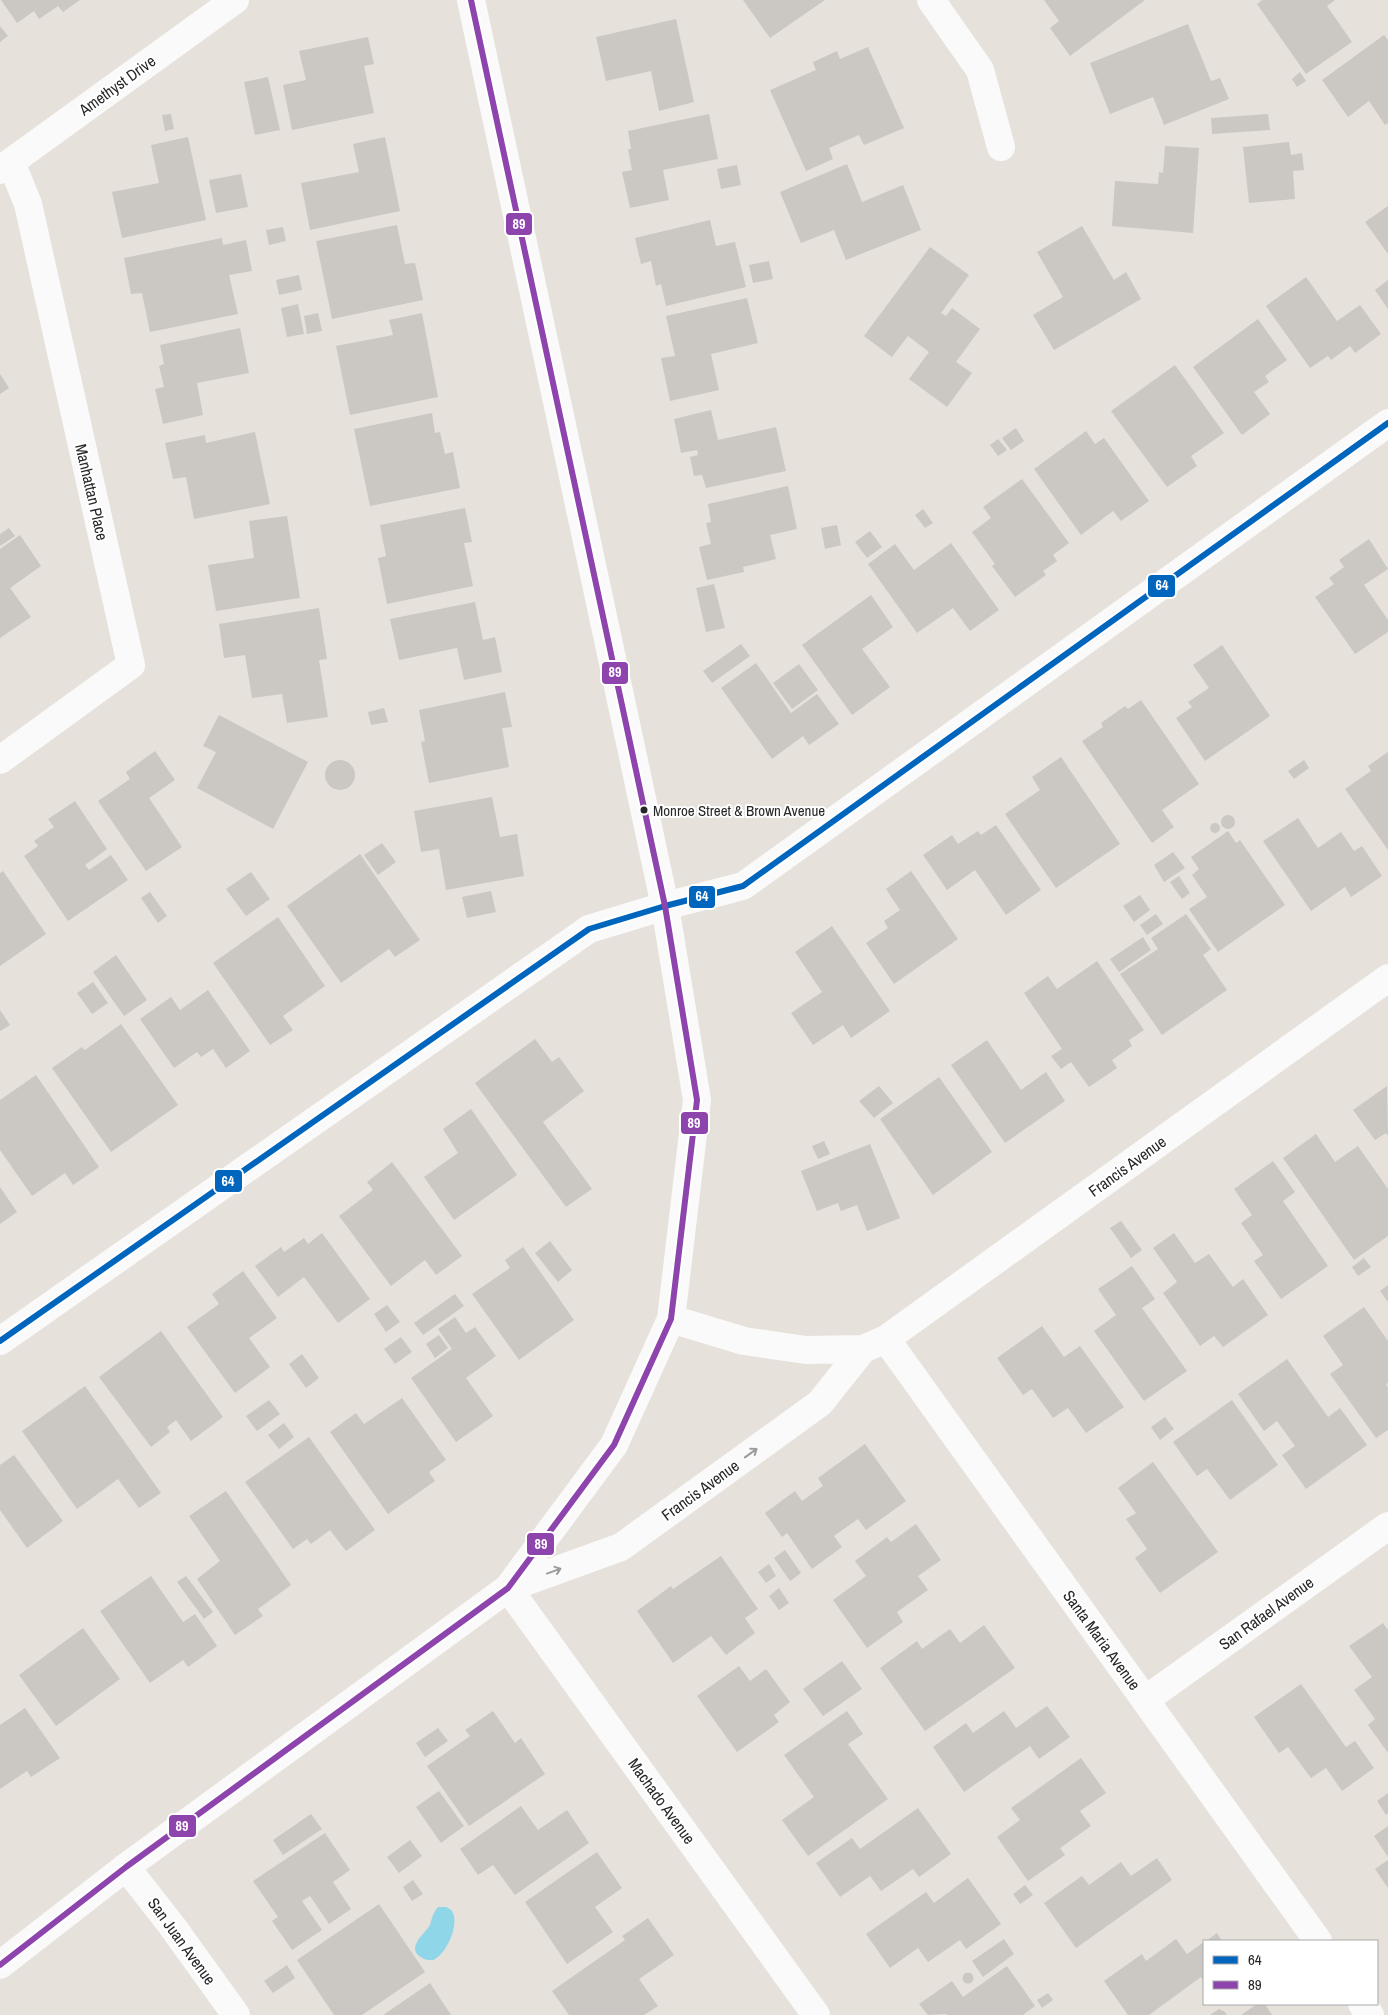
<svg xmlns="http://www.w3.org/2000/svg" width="1388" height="2015" viewBox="0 0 1388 2015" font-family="'Archivo Narrow',sans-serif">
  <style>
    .water { fill: #8ed6e8 }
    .building { fill: #cbc7c3 }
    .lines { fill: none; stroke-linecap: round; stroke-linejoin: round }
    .street { stroke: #fbfafa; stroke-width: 28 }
    .secondary { stroke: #fbfafa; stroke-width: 28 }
    .bus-1-casing { stroke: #fff; stroke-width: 10 }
    .bus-2-casing { stroke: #fff; stroke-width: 10 }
    .bus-1 { stroke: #0065bd; stroke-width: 6 }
    .bus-2 { stroke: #8e44ad; stroke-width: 6 }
    .oneway { stroke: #9c9b9b }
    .bus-dot { fill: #272727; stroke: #fff; stroke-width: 2 }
    .labels { text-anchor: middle; stroke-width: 4; stroke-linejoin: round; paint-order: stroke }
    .bus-label { font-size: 15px; fill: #272727; stroke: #fff; text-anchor: start }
    .street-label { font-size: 16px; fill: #272727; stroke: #fff }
    .line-badge { stroke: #fff; stroke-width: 2 }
    .badge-label { font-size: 14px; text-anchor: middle; font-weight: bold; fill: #fff }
  </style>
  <rect width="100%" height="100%" fill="#e6e1db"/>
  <path class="water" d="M438,1907H446C448,1908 451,1909 452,1911C460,1923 447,1953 435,1959C432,1961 428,1960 424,1959C403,1949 425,1934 430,1925C432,1918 433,1913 438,1907Z"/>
  <path class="building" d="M1,0H80L63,12L58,6L39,19L34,11L17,23Z
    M743,0H825L770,38Z
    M1044,0H1145L1070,56L1050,28L1059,21Z
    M1262,0H1335L1327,6L1352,42L1306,74L1257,4Z
    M676,19L694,102L659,111L651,71L606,81L596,37Z
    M1188,24L1211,81L1220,78L1229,99L1164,125L1153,97L1110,114L1090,63Z
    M0,26L8,36L0,42Z
    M1384,35L1388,40V123L1385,125L1369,101L1348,117L1322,80Z
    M368,37L374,64L364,66L374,113L292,130L283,85L306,80L299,51Z
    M868,47L904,128L864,145L859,135L829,148L833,159L806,171L770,90L816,70L813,62L837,51L840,59Z
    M1300,72L1306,81L1297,87L1292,79Z
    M268,77L280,130L255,135L244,82Z
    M171,114L174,129L165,131L162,115Z
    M709,114L718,159L663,170L669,200L630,208L622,172L632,170L628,149H631L628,131Z
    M1268,114L1270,130L1212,134L1211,118Z
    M188,137L206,220L122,238L112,192L159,183L151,145Z
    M385,137L400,211L310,230L301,183L359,172L353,144Z
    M1289,142L1291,155L1302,153L1304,170L1293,171L1295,199L1249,203L1243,147Z
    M1165,146L1199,148L1193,233L1112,226L1115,181L1158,184L1159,172L1163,173Z
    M847,164L862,202L903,185L921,230L846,260L834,230L801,243L780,192Z
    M737,165L741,185L721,189L717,169Z
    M241,174L248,207L216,213L209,180Z
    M1388,206V254L1365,222Z
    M710,220L716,246L735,242L746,287L666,306L661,284L656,286L651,261L641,264L635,238Z
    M397,225L405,264L415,263L423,300L332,319L316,241Z
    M1082,226L1114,280L1126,272L1141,299L1054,350L1033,315L1063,297L1037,252Z
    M283,227L286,241L269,245L266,230Z
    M222,238L223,245L246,240L252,271L229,275L238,314L150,332L142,293L131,294L124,258Z
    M930,247L969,275L941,313L946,316L952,308L980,329L956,362L972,373L947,407L909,379L929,352L908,336L892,357L864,336Z
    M769,261L773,279L753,283L749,265Z
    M299,275L302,290L279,295L276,280Z
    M1306,277L1337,321L1360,305L1381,334L1355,353L1350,346L1331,360L1328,356L1310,368L1266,306Z
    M1388,280V309L1375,290Z
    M747,298L758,343L711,354L719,390L670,401L661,358L675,356L666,316Z
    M298,304L304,334L287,337L281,308Z
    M318,313L322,331L307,334L304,316Z
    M422,313L438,397L350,415L336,346L393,335L389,320Z
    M1258,319L1287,360L1265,376L1269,382L1254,392L1270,414L1242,435L1193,367Z
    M240,328L249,373L197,383L203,415L163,424L155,389L164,387L159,366L164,364L160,345Z
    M1175,365L1224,433L1191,456L1197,466L1167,487L1111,411Z
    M0,374L9,388L0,394Z
    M711,410L718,440L776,427L786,471L706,488L702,475L694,476L690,457L698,455L697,450L681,453L674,419Z
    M432,413L435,433L440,432L445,454L453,452L460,488L370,506L354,429Z
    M1016,428L1024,441L1011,450L1002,438Z
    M1086,431L1095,444L1104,438L1149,501L1121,521L1113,511L1081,535L1034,469Z
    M255,432L270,504L194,519L186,477L173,479L165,443L205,435L206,443Z
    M998,439L1007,450L998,456L990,445Z
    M1022,479L1069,543L1053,555L1057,561L1043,571L1046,575L1015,597L992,566L995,564L972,532L991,518L983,507Z
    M788,486L797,529L770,535L776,559L743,567L744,572L707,580L699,547L711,544L706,523L711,522L708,504Z
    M465,508L472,542L464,543L473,586L387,604L378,558L386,556L380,525Z
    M923,509L933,523L925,528L915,515Z
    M287,516L300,598L216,611L208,565L254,558L249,521Z
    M837,525L841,545L825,549L821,528Z
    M9,528L15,536L0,546V534Z
    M870,531L882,547L867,558L855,542Z
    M20,535L41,566L10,588L31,617L0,638V549Z
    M1369,539L1388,569L1364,585L1388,620V632L1355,654L1315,597L1334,584L1329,578L1344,567L1339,560Z
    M951,543L999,610L970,631L953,608L917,633L868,564L895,544L914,570Z
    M714,584L725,628L706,632L696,588Z
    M871,595L893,627L862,649L890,687L852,715L802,645Z
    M475,602L483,640L495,637L502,672L464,680L457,648L399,660L390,619Z
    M319,608L327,659L319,660L328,717L287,723L282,694L252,698L245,655L224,658L219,624Z
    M741,644L750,656L712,683L703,671Z
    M1222,645L1270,716L1205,761L1176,718L1192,707L1188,702L1209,688L1193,665Z
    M756,663L791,713L817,694L839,724L809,745L803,736L772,759L721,688Z
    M799,664L818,690L792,709L773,683Z
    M505,692L512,727L502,728L509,767L429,783L421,742L425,741L419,710Z
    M1141,700L1199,784L1162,810L1174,827L1152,843L1082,741L1103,727L1101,723L1125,706L1128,709Z
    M384,708L388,722L371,725L368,712Z
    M219,715L308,762L273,829L197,788L216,752L203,746Z
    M155,751L175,780L149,798L182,847L146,871L98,801L130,779L126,772Z
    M1388,752V850L1345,789L1371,771L1368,766Z
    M1061,757L1120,844L1056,888L1005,814L1040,790L1032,777Z
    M325 775a15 15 0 1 1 30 0a15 15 0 1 1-30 0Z
    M1304,760L1309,768L1294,779L1288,771Z
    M492,797L500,837L517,834L524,876L446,890L439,849L421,852L414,811Z
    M75,801L107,849L85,865L89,870L111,855L128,880L68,921L24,856L38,846L34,841L54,827L48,819Z
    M1221 822a7 7 0 1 1 14 0a7 7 0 1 1-14 0Z
    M1298,818L1318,848L1341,832L1354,851L1362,846L1382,876L1351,897L1345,887L1311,911L1263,841Z
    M1210 828a5 5 0 1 1 10 0a5 5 0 1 1-10 0Z
    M996,825L1041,890L1006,915L975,870L947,890L923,855L952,835L958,844L978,831L981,835Z
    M1228,831L1236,843L1240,840L1285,905L1218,952L1189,909L1207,897L1192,875L1199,869L1191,857Z
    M382,843L396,862L378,875L364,855Z
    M1173,852L1185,868L1164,882L1154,865Z
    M360,854L420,940L395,957L389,949L341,983L287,906Z
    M3,871L46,934L0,966V873Z
    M911,871L958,939L894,984L866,943L888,928L884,921L900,910L886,889Z
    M251,872L270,899L246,916L226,889Z
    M1179,876L1190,893L1182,899L1170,882Z
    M491,891L496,912L467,918L462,897Z
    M150,892L167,916L158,923L141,898Z
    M1140,895L1150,910L1134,922L1123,906Z
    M1156,914L1163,924L1147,935L1140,925Z
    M1186,914L1211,949L1203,955L1227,990L1162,1035L1120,974L1158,949L1151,938Z
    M278,917L325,986L283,1016L293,1030L270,1045L213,963Z
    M832,926L890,1011L851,1038L843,1025L813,1045L791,1013L822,992L795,952Z
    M1143,937L1151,950L1119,972L1110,959Z
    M116,955L147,1000L124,1016L93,972Z
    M1097,961L1144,1030L1129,1040L1132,1046L1112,1060L1117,1068L1089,1087L1071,1062L1061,1069L1051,1056L1062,1049L1024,993L1048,976L1057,989Z
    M93,982L108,1003L92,1014L77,993Z
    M208,990L250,1051L226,1068L213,1049L201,1057L197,1052L174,1068L140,1019L171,997L180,1010Z
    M0,1010L10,1025L0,1031Z
    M121,1024L178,1105L111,1152L52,1068L82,1047L85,1050Z
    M535,1039L552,1062L559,1057L584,1091L543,1122L592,1189L566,1207L475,1083Z
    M987,1040L1021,1090L1046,1072L1065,1101L1005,1143L951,1065Z
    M36,1075L99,1167L73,1185L65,1173L32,1196L0,1150V1100Z
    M939,1077L992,1152L933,1195L880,1119Z
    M879,1086L893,1103L874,1118L859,1101Z
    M1387,1086L1388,1136L1386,1133L1375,1140L1353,1110Z
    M471,1109L517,1175L454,1220L424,1177L458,1153L443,1129Z
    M1316,1134L1335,1162L1358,1146L1388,1189V1236L1354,1260L1283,1158Z
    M824,1141L830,1154L818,1159L812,1146Z
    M870,1144L900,1218L867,1231L857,1205L841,1211L838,1203L817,1211L801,1171Z
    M1273,1161L1295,1192L1283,1201L1328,1266L1281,1299L1254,1261L1263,1255L1241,1223L1252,1215L1234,1189Z
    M392,1162L462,1256L436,1275L425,1260L391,1286L339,1216L373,1190L367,1182Z
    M0,1187L17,1212L0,1224Z
    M1121,1221L1142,1250L1131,1258L1110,1228Z
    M322,1233L370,1299L338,1323L304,1277L278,1297L255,1266L281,1247L284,1252L304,1238L308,1244Z
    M1174,1233L1195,1263L1209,1254L1233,1287L1243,1279L1268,1315L1223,1347L1214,1336L1200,1346L1163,1293L1177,1282L1153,1248Z
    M550,1241L572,1270L558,1282L535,1253Z
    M523,1247L574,1320L519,1360L472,1294L510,1268L505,1260Z
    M1364,1258L1371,1267L1358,1276L1352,1267Z
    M1132,1266L1155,1299L1142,1308L1187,1371L1144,1401L1094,1331L1116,1315L1098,1289Z
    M243,1271L277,1318L249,1338L270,1367L235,1393L187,1327L219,1304L212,1294Z
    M1388,1285V1302L1380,1291Z
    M455,1294L464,1306L423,1335L414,1323Z
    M387,1305L400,1322L386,1332L374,1314Z
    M1364,1307L1388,1341V1383L1386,1384L1388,1388V1430L1376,1438L1330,1374L1343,1365L1323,1336Z
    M455,1317L466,1333L475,1327L496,1356L466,1378L493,1416L456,1442L411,1378L452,1349L438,1329Z
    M1042,1326L1064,1357L1080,1346L1124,1407L1086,1433L1068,1408L1053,1418L1032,1389L1023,1395L997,1358Z
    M161,1331L223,1417L191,1441L176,1420L167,1427L170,1432L151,1447L99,1377Z
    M439,1335L448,1348L435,1358L426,1344Z
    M401,1337L412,1352L395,1364L384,1349Z
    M302,1354L319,1378L306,1388L289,1364Z
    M1287,1359L1328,1417L1340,1408L1367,1445L1306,1489L1282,1455L1295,1446L1277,1421L1264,1431L1238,1394Z
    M85,1386L161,1493L139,1508L118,1479L77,1509L22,1431Z
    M402,1398L446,1460L429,1472L435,1481L388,1514L330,1432L356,1413L364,1424Z
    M269,1400L280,1414L257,1431L246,1416Z
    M1232,1400L1278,1465L1230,1500L1207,1469L1197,1476L1173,1442Z
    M1165,1417L1174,1429L1160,1440L1151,1427Z
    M284,1423L294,1437L279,1449L268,1435Z
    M309,1437L375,1530L346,1551L330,1530L311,1544L307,1539L293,1549L245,1482Z
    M865,1444L906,1501L866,1530L858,1519L834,1536L842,1547L812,1569L787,1533L782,1537L765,1513L795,1491L802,1501L823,1486L818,1478Z
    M14,1455L63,1521L27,1548L0,1510V1465Z
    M1153,1462L1218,1552L1160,1593L1135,1558L1147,1549L1126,1519L1136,1513L1118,1488Z
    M226,1491L291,1585L258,1609L263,1616L235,1635L197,1579L220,1561L189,1516Z
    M916,1524L941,1560L918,1576L928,1590L897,1612L903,1622L867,1648L833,1600L866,1576L855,1561L887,1537L891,1542Z
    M785,1550L801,1573L790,1581L774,1558Z
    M721,1556L758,1609L745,1618L755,1633L726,1655L711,1636L673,1663L637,1611L671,1586L673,1589Z
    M769,1564L776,1576L766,1583L758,1572Z
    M151,1576L183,1622L195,1614L217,1646L188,1667L183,1660L150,1683L100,1611Z
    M186,1576L213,1612L204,1619L177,1582Z
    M779,1588L789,1603L779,1610L769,1596Z
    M1383,1623L1388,1630V1753L1368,1725L1375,1719L1354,1690L1372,1677L1349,1646Z
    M984,1625L1015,1668L925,1731L880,1668L917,1641L922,1649L950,1629L960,1643Z
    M83,1628L120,1679L56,1726L19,1675Z
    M842,1661L862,1689L823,1716L803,1689Z
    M739,1666L750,1681L766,1669L790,1702L774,1715L779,1722L737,1752L697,1696Z
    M1301,1684L1346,1747L1355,1741L1374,1768L1342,1791L1326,1768L1311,1778L1288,1747L1279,1753L1254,1717Z
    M1047,1706L1070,1737L1039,1759L1030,1746L964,1792L933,1747L966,1723L973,1733L1004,1711L1016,1728Z
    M25,1708L60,1758L31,1777L27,1771L0,1789V1725Z
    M493,1711L515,1743L521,1738L545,1774L469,1826L427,1766L470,1736L465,1730Z
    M847,1711L863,1734L848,1744L888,1799L808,1856L782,1820L814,1797L784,1755Z
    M438,1728L448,1741L425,1757L416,1743Z
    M1081,1758L1106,1793L1080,1811L1091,1826L1060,1848L1065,1855L1028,1881L997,1837L1020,1820L1011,1808Z
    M439,1791L464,1826L441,1843L416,1807Z
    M1388,1793V1813L1386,1815L1377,1801Z
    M521,1806L538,1830L567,1810L589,1843L515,1895L493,1865L478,1875L460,1849Z
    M918,1808L951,1854L919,1877L913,1869L881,1891L870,1876L840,1897L816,1863L852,1838L860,1849Z
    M311,1814L322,1829L283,1855L273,1840Z
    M1388,1826V1857L1374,1836Z
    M325,1833L350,1870L333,1882L351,1909L329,1924L310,1896L302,1901L322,1930L292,1950L272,1921L278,1917L253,1881Z
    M410,1840L422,1856L399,1873L387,1857Z
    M597,1852L622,1888L595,1907L613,1932L567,1964L525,1902Z
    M1157,1858L1172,1880L1076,1948L1044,1903L1082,1876L1089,1885L1121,1862L1131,1876Z
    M1388,1860V1888L1375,1869Z
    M968,1878L1001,1924L966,1949L960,1940L928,1962L918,1948L890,1968L866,1934L926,1892L934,1903Z
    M413,1880L423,1894L412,1901L403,1887Z
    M1025,1885L1033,1895L1020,1904L1013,1894Z
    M379,1904L425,1972L362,2015H334L297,1960Z
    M648,1918L674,1955L639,1979L658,2006L644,2015H569L552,1991L625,1940L622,1936Z
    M1217,1933L1222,1941H1206Z
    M1004,1939L1014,1954L983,1977L972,1961Z
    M1176,1939L1187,1954L1204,1942V1982L1201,1977L1149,2015H1128L1104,1981L1142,1954L1146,1961Z
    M287,1965L295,1978L273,1993L264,1981Z
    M1007,1966L1035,2006L1023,2015H947L946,2014L928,2015L919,2004L952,1981L963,1997Z
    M962.5 1978a5.5 5.5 0 1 1 11 0a5.5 5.5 0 1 1-11 0Z
    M430,1983L451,2015H383Z
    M1048,1993L1053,2000L1042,2008L1037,2000Z
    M1257,2004H1265L1272,2015H1241Z
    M1219,2009L1225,2012L1227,2015H1210Z"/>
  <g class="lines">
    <path class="street" d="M931,0L980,70L1001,147
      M0,170L235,0
      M0,760L131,665L28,204L11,162
      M671,1319L744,1341L806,1350L863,1349L886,1339L1388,978
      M886,1339L1318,1941
      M0,1341L589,929L665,906L743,886L1388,423
      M1145,1700L1388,1526
      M126,1867L172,1926L236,2015
      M1362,2004L1370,2015
      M816,2015L508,1588L621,1547L820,1403L863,1349"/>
    <path class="secondary" d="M0,1965L126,1867L508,1588L614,1445L671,1319L697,1100L665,906L471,0"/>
    <defs>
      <path id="bus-1" d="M0,1341L589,929L665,906L743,886L1388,423"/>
      <path id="bus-2" d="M0,1965L126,1867L508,1588L614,1445L671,1319L697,1100L665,906L471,0"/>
    </defs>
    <use href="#bus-1" class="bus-1-casing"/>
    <use href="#bus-2" class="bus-2-casing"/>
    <use href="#bus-1" class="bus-1"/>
    <use href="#bus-2" class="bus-2"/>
  </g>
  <defs><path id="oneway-shaft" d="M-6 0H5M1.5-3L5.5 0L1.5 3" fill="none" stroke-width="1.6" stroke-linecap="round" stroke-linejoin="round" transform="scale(1.25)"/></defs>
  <g class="oneway">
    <use href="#oneway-shaft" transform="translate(751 1453) rotate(-36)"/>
    <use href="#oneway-shaft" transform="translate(554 1571) rotate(-20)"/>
  </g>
  <circle class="bus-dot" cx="644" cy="810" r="4.5"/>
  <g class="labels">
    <g class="bus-label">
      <text x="653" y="816">Monroe Street &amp; Brown Avenue</text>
    </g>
    <g class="street-label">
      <text transform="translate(117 85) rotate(-36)" y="6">Amethyst Drive</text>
      <text transform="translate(92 492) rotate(77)" y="6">Manhattan Place</text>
      <text transform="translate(1127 1166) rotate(-36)" y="6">Francis Avenue</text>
      <text transform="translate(700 1490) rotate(-36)" y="6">Francis Avenue</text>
      <text transform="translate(1266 1613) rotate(-36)" y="6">San Rafael Avenue</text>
      <text transform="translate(1102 1640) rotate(54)" y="6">Santa Maria Avenue</text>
      <text transform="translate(662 1801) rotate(54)" y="6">Machado Avenue</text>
      <text transform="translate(182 1941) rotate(54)" y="6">San Juan Avenue</text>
    </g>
  </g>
  <g class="line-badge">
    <rect x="505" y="212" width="28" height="24" rx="5" fill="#8e44ad"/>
    <rect x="1147" y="574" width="29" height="24" rx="5" fill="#0065bd"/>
    <rect x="601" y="661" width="28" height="24" rx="5" fill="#8e44ad"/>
    <rect x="688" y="885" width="28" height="24" rx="5" fill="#0065bd"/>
    <rect x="680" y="1111" width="29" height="24" rx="5" fill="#8e44ad"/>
    <rect x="214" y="1169" width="29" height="24" rx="5" fill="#0065bd"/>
    <rect x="526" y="1532" width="29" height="24" rx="5" fill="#8e44ad"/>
    <rect x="168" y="1814" width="29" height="24" rx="5" fill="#8e44ad"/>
  </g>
  <g class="badge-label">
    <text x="519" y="229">89</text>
    <text x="1162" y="590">64</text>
    <text x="615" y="677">89</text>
    <text x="702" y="901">64</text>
    <text x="694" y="1128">89</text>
    <text x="228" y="1186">64</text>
    <text x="541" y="1549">89</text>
    <text x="182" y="1831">89</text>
  </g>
  <rect x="1203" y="1940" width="175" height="65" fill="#ffffff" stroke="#a9a9a9"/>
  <rect x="1213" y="1956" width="25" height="8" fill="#0065bd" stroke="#a9a9a9"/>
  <text x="1248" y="1965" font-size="15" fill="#272727">64</text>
  <rect x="1213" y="1981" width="25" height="8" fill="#8e44ad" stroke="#a9a9a9"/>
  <text x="1248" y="1990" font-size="15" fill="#272727">89</text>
</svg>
